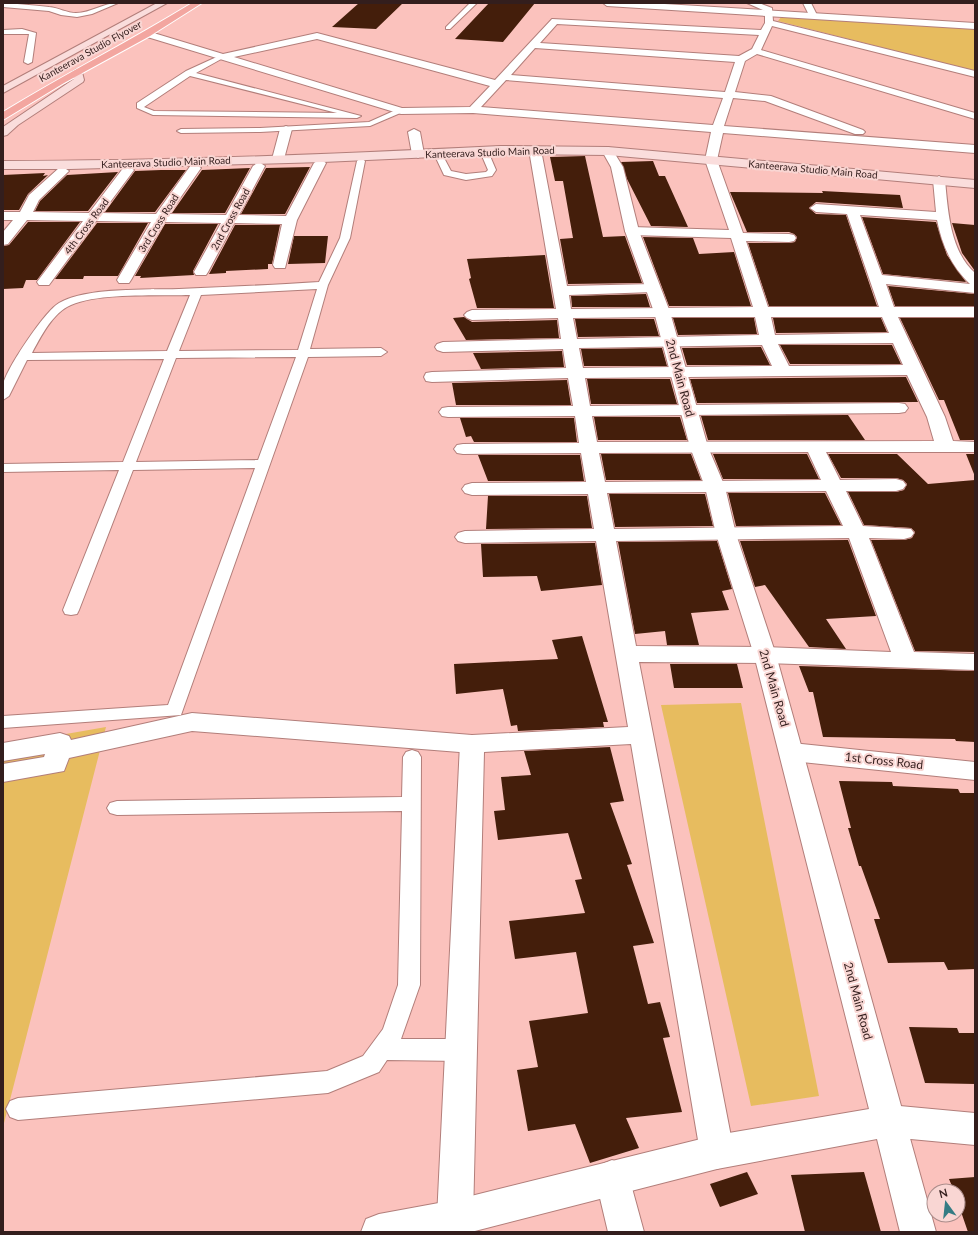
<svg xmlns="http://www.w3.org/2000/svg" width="978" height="1235" viewBox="0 0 978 1235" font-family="Lato,sans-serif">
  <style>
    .green { fill: #e7bc5f }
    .building { fill: #441e0b }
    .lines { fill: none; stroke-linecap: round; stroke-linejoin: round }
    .service-casing { stroke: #b27e7a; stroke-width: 2 }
    .pedestrian-casing { stroke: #b27e7a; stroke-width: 2 }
    .minor-casing { stroke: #b27e7a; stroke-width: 2 }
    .tertiary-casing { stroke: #b27e7a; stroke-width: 2 }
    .secondary-casing { stroke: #b27e7a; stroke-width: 2 }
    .trunk-casing { stroke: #fff; stroke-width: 2 }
    .service { fill: #fff; fill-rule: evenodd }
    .pedestrian { fill: #fff; fill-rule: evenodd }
    .minor { fill: #fff; fill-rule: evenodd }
    .tertiary { fill: #fff; fill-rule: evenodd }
    .secondary { fill: #fadddc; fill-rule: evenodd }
    .trunk { fill: #f3a6a0; fill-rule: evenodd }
    .labels { text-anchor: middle; stroke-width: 4; stroke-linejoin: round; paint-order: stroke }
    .far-street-label { font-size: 10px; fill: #331e1d; stroke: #f9d6d3 }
    .street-label { font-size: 12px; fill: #331e1d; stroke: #f9d6d3 }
  </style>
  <rect width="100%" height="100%" fill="#fbc2bd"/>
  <path class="green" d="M782,16L975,29V71L778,21Z
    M741,703L819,1096L751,1106L661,705Z
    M106,727L3,1127V745Z"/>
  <path class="building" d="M359,3H403L376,29L332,27Z
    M489,3H535L503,42L455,39Z
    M585,156L603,237L625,236L642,283L568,284L560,239L573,238L563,181H555L550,157Z
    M653,161L659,176H665L688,227L651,226L627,179L621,162Z
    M310,167L285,214H241L266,168Z
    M250,168L225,213H172L202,170Z
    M161,170H186L155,212H105L135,171Z
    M118,172L88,211H35L40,201L67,175Z
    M45,173L43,176L48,175L28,194L19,210H3V175Z
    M822,191L900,195L903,208L816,202L809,208L816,214L846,215L877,306H769L748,243H789L795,242L797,237L794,234L789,232H747L730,192L823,193Z
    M862,217L936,222L947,255L966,282L883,274Z
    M28,222H80L37,280H26L23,288L3,289V246L9,245Z
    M97,223H148L118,276H84L83,279H55Z
    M952,223L975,225V271L962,253Z
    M165,224H218L193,271L194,275L140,278L141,276H135Z
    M235,225H280L272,264H268V269L226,271V273L209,274Z
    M294,236H328L325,263L288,264Z
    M643,237L693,238L699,254L734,252L751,306H669Z
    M545,255L554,308H477L469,279L471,278L467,259Z
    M888,286L975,294V306H895Z
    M646,294L650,307H572L571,296Z
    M464,317L472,322L557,320L559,338L466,340L453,318Z
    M673,318H754L757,334L678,335Z
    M773,318H881L887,332L776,333Z
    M900,318H975V440H960L944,400H939Z
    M575,319H654L659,336L578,337Z
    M780,345H892L901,364H790Z
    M761,347L770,365H687L682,348Z
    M662,348L667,366H584L581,349Z
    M562,351L564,367L481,369L473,353Z
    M906,377L918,402L697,403L690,379Z
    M587,379H670L677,404H591Z
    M567,380L571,405H456L452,383Z
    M848,415L865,440H708L701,416Z
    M594,417H680L687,440H598Z
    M460,418H574L577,442H474L471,436L466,437Z
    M601,454H691L701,480H606Z
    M713,454H807L819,479H723Z
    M828,454H897L928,484L975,480V652L915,651L871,540H904L912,538L915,532L911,528L864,525L848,492H896L904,490L907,484L903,480L896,478H841Z
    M966,454H975V474H974Z
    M478,455H580L584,481H488Z
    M728,493H825L841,525L736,526Z
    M609,494H705L713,526L615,527Z
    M488,496H587L592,528L486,529Z
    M848,540L876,616L826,619L846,649L809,647L765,585L755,587L740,541Z
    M717,541L732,589L722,591L729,610L691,613L699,645H667L665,631L635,634L618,542Z
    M595,543L602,585L541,591L537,576L483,577L481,544Z
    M582,636L608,722H603L604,727L518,731L517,725L511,726L503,689L456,694L454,664L558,659L552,640Z
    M670,664H737L743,688H674Z
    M799,666L975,671V742L956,741L955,739L823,737L813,692H809Z
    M610,747L624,801L610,803L632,864L627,865L654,943L633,946L648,1004L660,1002L670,1037L663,1038L682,1112L626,1118L639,1148L590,1163L575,1124L528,1131L517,1070L538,1067L529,1021L588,1013L576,952L515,959L509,921L585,913L575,880L582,879L568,833L498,840L494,811L505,810L501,777L531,775L524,751Z
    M839,781L892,782L893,786L958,789L960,793H975V969L948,970L944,962L888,963L874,919H880L861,866H859L848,828H851Z
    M909,1027L957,1028L959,1033H975V1084L925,1083Z
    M747,1172L758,1194L720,1207L710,1184Z
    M864,1172L881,1232H805L791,1175Z
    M975,1177V1232H968L958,1203V1191H954L949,1179Z"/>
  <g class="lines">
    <defs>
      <path id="service" d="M3,3C18,4 34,5 49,7C59,8 67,13 76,13C91,13 103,3 118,3L92,14L77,17L61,15L49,11L3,7Z
        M470,3H477L450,29H446V27Z
        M22,29L36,33L32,62L28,64L24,62L29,34H3V30Z
        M221,55L223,56V58L196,73L361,116L357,118L153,115L137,108V103L186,71ZM190,76L337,113L154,111L144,107Z
        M398,109L405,111L370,126L260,132L181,133L177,131L181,129L260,128L369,122Z
        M486,153L490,156L496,170L492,176L466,180L444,175L436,158L440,155L443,156L451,171L466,174L486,172L488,170L482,156Z
        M361,158L365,161L350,238L328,285L310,349L381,348L387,352L381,356L308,357L181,715L3,728V716L168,705L255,468L133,470L79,610L77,614L71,615L65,614L63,610L119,470L3,472V464L123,462L164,359L27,360L9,396L3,400C3,395 2,389 3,385C6,369 45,311 59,303C87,287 147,290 179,289C226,287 273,285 319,282L340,238L357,161ZM317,289L298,350L179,351L201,295ZM190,295L167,351L32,353C40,338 51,316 67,307C94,292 158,296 190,295ZM296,357L258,460L136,462L176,358Z
        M412,750L418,752L421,757L420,985L401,1039H461L469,1043L472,1050L469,1057L461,1061L387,1060L379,1072L328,1093L18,1120L10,1117L6,1109L10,1101L18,1098L327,1071L363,1056L383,1029L398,985L402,811L117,815L110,813L107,808L110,803L117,801L402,797L403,757L406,752Z"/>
      <path id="pedestrian" d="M192,713L472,735L481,738L484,744L481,750L472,753L192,731L69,758L64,771L3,782V764L44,757L45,754L3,761V743L60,733L69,736L71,740Z"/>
      <path id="minor" d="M747,3H759L772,8L773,21L975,71V77L772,26L761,50L975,113V119L757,54L745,61L735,92L771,96L863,130L865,132L863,134H855L765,101L733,98L724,126L975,145V153L723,133L717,160L743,233L789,234L794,235L796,238L794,241L789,242L746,241L768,307H879L847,214L816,212L810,208L816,204L936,212L933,180L939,176L945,180C948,211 950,251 975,273V293L886,284L894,307H975V317H898L945,417L953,441L975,442V452H826L840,480L896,479L903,481L906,485L903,489L896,491H846L863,526L911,529L914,533L911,537L904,539L869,538L914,652L975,654V670L765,663L639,662L734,1152L729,1164L717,1169L705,1164L700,1152L631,744L484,752L473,1218L467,1230L464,1232L443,1230L437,1218L460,744L463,738L472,735L628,727L596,541L465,543L458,541L455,537L458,533L465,531L594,529L588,494L472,495L465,493L462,489L465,485L472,483L586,482L581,453L463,454L457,453L454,449L457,445L463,444L579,443L575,416L448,417L442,416L439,412L442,408L448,407L573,406L568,378L432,382L426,381L424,377L426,373L432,372L566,368L563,349L443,352L437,350L435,347L437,344L443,342L561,339L558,318L472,320L467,318L464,315L467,312L472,310L556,309L529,150L535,146L541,150L567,286L653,284L658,285L660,288L658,291L653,292L569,295L571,309L753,307L731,238L632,235L627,234L625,231L627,228L632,227L729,230L705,160L711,132L473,113L401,114L144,36L142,34L147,31L223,54L317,33L495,80L552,19L761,30L765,23V11ZM557,24L759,35L752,49L739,56L540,43ZM317,39L490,86L470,107L402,108L234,57ZM535,48L735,62L725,92L511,75ZM506,80L723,98L713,125L481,107ZM860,215L937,220C942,245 951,266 970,284L882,275ZM662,317H755L759,335L577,339L573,318ZM771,317H882L889,333L775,335ZM893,343L903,365L789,366L778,344ZM762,345L772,366L583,368L579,348ZM907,375L927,417L934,441L597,442L592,416L899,413L905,412L908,408L905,404L899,403L590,406L585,378ZM808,452L821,480L605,482L599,453ZM826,491L843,526L614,529L607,493ZM849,538L891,652L765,647L636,646L616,541Z
        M803,3H811L817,15L816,17H810Z
        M286,126L292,129L284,159L282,162H274L272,159L280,129Z
        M414,129L420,132L424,154L418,158L412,154L408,132Z
        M320,159L326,163L297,220L285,268H275L273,265L282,224L234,223L208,272L206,275H196L194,272L221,223L164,222L131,280L129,283H119L117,280L151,222L96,221L49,285H39L37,282L83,221L27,220L8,244L3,245V232L13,220H3V212H20L29,195L59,168L63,167L69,171L39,200L33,212L89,213L124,167L128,166L134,170L102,213L156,214L191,165L195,164L201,168L169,214L226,215L253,166L259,162L265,166L239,215L286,216L314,163Z
        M792,743L975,762V780L792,761L783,758L780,752L783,746Z
        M889,1105L975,1113V1145L889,1137L877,1132L872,1121L877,1110Z
        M612,1160L624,1165L629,1177L644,1232H608L595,1177L600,1165Z"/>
      <path id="tertiary" d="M603,3H648L975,23V29L607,6Z
        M608,147L612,149L623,167L639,231L670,312L708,447L725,487L736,534L776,655L936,1232H900L877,1139L717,1169L471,1232H361L366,1219L379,1214L455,1200L717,1135L869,1109L754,655L716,534L705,487L690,447L654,312L625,231L611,167L602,151Z"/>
      <path id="secondary" d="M157,3H167L3,93V86Z
        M77,69L82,72L84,80L83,82L18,125L7,135L3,136V127L74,79L72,72Z
        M500,146L608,147L975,180V188L608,155L500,154L323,162L70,169H3V161C169,161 334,154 500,146Z"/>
      <path id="trunk" d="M192,3H202L150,36L64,83L3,120V112C65,74 130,41 192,3Z"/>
    </defs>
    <use href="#service" class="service-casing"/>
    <use href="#pedestrian" class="pedestrian-casing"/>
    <use href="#minor" class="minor-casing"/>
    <use href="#tertiary" class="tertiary-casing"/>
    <use href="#secondary" class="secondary-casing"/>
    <use href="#trunk" class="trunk-casing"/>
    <use href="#service" class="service"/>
    <use href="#pedestrian" class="pedestrian"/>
    <use href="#minor" class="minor"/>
    <use href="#tertiary" class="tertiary"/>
    <use href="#secondary" class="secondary"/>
    <use href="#trunk" class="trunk"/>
  </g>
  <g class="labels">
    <g class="far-street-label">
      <text transform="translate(90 51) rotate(-29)" y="4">Kanteerava Studio Flyover</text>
      <text transform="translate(490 152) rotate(-2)" y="4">Kanteerava Studio Main Road</text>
      <text transform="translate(166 162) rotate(-2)" y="4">Kanteerava Studio Main Road</text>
      <text transform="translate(813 169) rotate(5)" y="4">Kanteerava Studio Main Road</text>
      <text transform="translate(230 219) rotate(-61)" y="4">2nd Cross Road</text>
      <text transform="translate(158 223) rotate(-58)" y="4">3rd Cross Road</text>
      <text transform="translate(86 226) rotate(-53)" y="4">4th Cross Road</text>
    </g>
    <g class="street-label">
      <text transform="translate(680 378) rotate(75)" y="4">2nd Main Road</text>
      <text transform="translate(774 688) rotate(74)" y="4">2nd Main Road</text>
      <text transform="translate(884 761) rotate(6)" y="4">1st Cross Road</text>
      <text transform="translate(858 1001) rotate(75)" y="4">2nd Main Road</text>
    </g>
  </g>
  <rect width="978" height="1235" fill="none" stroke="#331e1d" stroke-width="8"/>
  <g transform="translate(946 1203) rotate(345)"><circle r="19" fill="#f9d6d3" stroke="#aa8c8a"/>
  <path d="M0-3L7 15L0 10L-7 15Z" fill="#347c84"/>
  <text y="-6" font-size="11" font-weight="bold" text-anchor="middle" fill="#331e1d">N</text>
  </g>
</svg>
